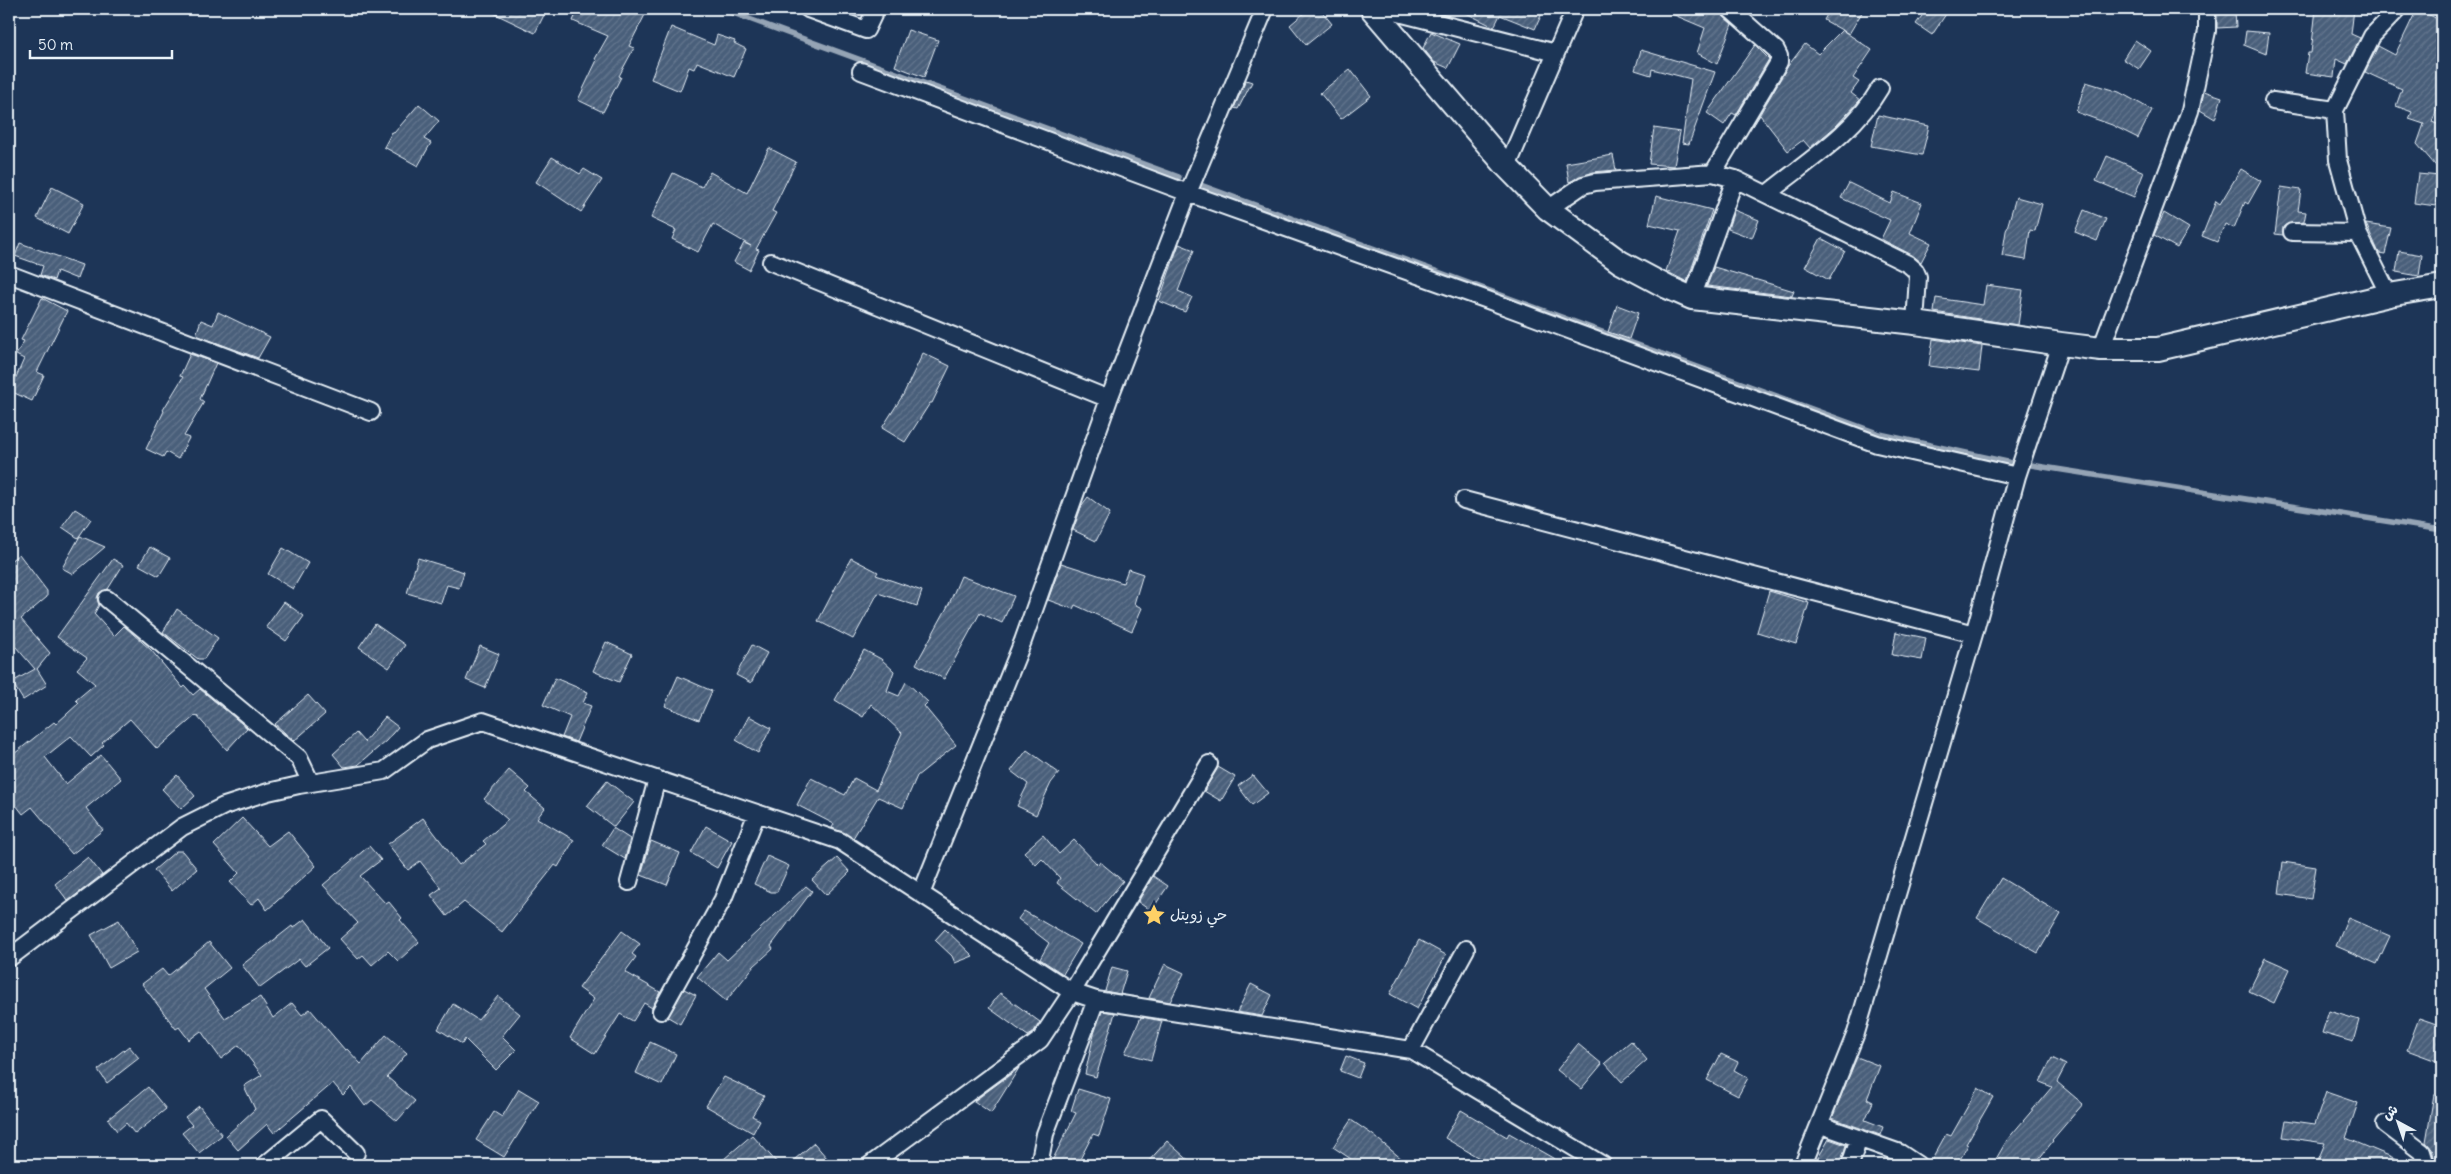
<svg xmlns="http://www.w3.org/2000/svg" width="2451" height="1174" viewBox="0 0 2451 1174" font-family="Delius,'Playpen Sans Arabic',sans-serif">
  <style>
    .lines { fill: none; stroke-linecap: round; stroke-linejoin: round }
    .stream { stroke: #95a4b5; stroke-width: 5.5 }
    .building { fill: url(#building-hatch); stroke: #e8f1f8 }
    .street-casing { stroke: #e8f1f8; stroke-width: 20 }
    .secondary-casing { stroke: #e8f1f8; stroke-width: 26 }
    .street { stroke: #1d3557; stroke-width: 16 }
    .secondary { stroke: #1d3557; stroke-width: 22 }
    .labels { text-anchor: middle; stroke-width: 4.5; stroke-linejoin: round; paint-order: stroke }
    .poi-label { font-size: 15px; fill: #e8f1f8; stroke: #1d3557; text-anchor: start }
  </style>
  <defs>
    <pattern id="building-hatch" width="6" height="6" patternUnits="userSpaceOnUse" patternTransform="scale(1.25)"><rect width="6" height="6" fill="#495e7a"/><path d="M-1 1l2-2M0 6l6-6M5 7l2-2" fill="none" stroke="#63768e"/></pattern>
  </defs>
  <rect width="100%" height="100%" fill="#1d3557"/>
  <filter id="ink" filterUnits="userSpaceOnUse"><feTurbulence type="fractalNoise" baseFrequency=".02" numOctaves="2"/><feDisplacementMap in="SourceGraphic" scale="10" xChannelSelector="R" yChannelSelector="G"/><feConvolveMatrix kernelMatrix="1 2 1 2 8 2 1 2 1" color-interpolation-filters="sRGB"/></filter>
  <g filter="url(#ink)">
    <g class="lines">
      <path class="stream" d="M722,9L1179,177
        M1198,184L1880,434L2012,463
        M2031,465L2442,530"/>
    </g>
    <path class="building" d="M485,9H547L535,33Z
      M578,9H648L629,46L634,48L619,76L621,77L603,112L578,100L597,60L595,59L608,36L573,21Z
      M1309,9H1320L1332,24L1306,45L1290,25Z
      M1458,9H1544L1535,29L1500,15L1494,27Z
      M1660,9H1720L1723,16L1732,24L1717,64L1697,53L1705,28Z
      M1830,9H1864L1849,34L1824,20Z
      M1927,9H1937L1946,14L1932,35L1916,24Z
      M2316,9H2354L2351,34L2360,38L2347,64L2336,59L2334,77L2305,73L2308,53H2311Z
      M2417,9L2442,21V96L2432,122L2442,126V173L2417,144L2424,124L2409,119L2412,112L2396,106L2402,89L2365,72L2378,46L2395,55Z
      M2235,11L2236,27L2217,28V12Z
      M671,27L714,45L717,35L735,41L734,43L746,49L734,77L697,62L694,69L689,67L680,91L651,79Z
      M908,30L938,40L924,77L895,66Z
      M1842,30L1872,50L1853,78L1859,82L1851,93L1860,100L1836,126L1810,148L1803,140L1788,151L1760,115L1753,126L1788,66L1805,44L1818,54Z
      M2246,31L2269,33L2266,54L2244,45Z
      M1431,32L1460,44L1448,68L1434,62L1423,48Z
      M2135,40L2151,51L2139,69L2123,59Z
      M1755,45L1769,59L1736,115L1732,113L1724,125L1707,113Z
      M1641,50L1715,72L1689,144L1682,143L1691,79L1652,69L1651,75L1635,70Z
      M1350,69L1371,96L1341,119L1320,93Z
      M1246,80L1252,82L1238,109L1234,108Z
      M2086,82L2119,92L2152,110L2138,138L2112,125L2076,112Z
      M2204,91L2222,97L2215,119L2200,110Z
      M419,104L439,121L424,139L431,143L418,166L384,147L392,132L394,133Z
      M1878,115L1929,126L1922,155L1871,146Z
      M1654,128L1680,132L1674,166L1649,164Z
      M769,148L796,162L772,211L776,213L756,249L759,250L749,270L734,262L744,243L751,246L713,224L698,252L672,239L676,230L651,218L673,173L702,187L710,172L747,193Z
      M1613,155L1616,170L1593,172L1569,182L1566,163Z
      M2107,156L2144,172L2134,197L2096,181Z
      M552,157L580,174L584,169L602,180L581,212L536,182Z
      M2241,169L2261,181L2248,204L2245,202L2234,228L2225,224L2217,242L2202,236L2216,201L2220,204Z
      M2418,174L2440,176L2436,206L2414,203Z
      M1849,183L1890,203L1894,192L1922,203L1910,233L1931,243L1921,262L1912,255L1881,239L1890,220L1841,198Z
      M52,187L84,203L68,234L37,218Z
      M2281,187L2301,190L2298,211L2306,212L2304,222L2287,224L2283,227V235L2275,234Z
      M1656,196L1712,210L1687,282L1666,271L1680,231L1649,224Z
      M2016,197L2042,204L2035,231L2030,230L2026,260L2002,256L2006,231Z
      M1734,210L1759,220L1752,238L1728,229Z
      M2084,210L2106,219L2097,241L2075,232Z
      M2164,213L2189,228L2177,248L2154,235Z
      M2366,224L2391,228L2385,254L2379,253Z
      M1821,238L1845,251L1829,280L1805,267Z
      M20,243L82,265L77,279L57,271L54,280L40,275L43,266L15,256Z
      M1179,244L1194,250L1178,291L1192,297L1185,312L1159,301Z
      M2399,251L2422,255L2419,276L2396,272Z
      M1714,267L1794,291L1792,296L1707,286Z
      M1986,285L2023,290L2018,325L1934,312L1936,298L1983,305Z
      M42,298L67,311L37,372L44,375L32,401L10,391L24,359L16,355L24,341L21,340Z
      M1617,305L1638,313L1629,339L1608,332Z
      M218,312L270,337L258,358L196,335L201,320L213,325Z
      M1933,339L1982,346L1979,372L1929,366Z
      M923,353L950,366L932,403H930L905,442L882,428L903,395Z
      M190,354L216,363L200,399L204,402L184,436L189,438L178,459L166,452L163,457L146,449L164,411L163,410L183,377L180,376Z
      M1088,497L1110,513L1096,541L1073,530L1082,505Z
      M75,509L91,519L78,538L62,527Z
      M80,536L105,547L73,574L62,568Z
      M150,547L170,558L159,576L139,565Z
      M283,548L308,563L293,589L268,574Z
      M19,554L47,591V597L21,619L50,653L37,669L47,685L23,700L12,682L35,669L9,639V562Z
      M418,558L464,572L459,588L447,585L441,603L407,593Z
      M851,558L878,572L876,575L922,591L917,606L878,593L853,639L818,621Z
      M113,559L123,565L108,589L99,593L97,598L99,605L94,614L114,636L124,626L151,650L183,688L185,686L193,695L200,689L247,728L227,750L196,715L157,749L130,719L102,743L104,745L91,757L71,736L45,757L66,784L101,755L121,779L86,808L103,830L72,854L32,807L23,814L9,796V758L54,722L56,724L79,703L76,700L95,684L77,669L87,658L57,637Z
      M1061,563L1123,583L1128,569L1143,574L1134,604L1142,608L1132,631L1075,605L1073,609L1048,600Z
      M961,576L1014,596L1002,623L980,613L944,679L916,664L949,604Z
      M1769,591L1809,603L1796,644L1757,632Z
      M284,602L304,616L286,641L266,627Z
      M177,609L218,638L204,659H198L163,632Z
      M375,624L405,645L389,668L359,647Z
      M1896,632L1926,638L1922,660L1892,655Z
      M606,642L632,654L619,682L593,671Z
      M752,645L767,653L751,683L736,675Z
      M480,646L499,654L485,688L466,680Z
      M864,650L881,659L894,671L887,691L899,696L906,682L928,702L924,706L956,745L917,776L903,808L878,797L853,838L832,828L834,824L797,805L811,778L845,795L854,778L876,790L902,733L871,704L863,717L835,700Z
      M678,676L712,691L699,720L665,706Z
      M555,678L588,692L583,703L591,706L576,742L562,737L570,717L543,705Z
      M308,695L325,714L294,741L275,724Z
      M749,716L771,728L758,753L736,740Z
      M385,717L398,727L386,741L358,765L344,767L333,754L356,733L364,742Z
      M1027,750L1059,773L1051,783L1036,815L1017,806L1028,784L1011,771Z
      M1218,767L1235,777L1221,801L1204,791Z
      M509,770L530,788L526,792L545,808L537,818L574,840L558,867L555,865L502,932L464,902L447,916L431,895L441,888L420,861L408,870L388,844L423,818L459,865L486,844L483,841L508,820L484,799Z
      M177,775L195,796L181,809L162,789Z
      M1253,775L1268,793L1252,805L1238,786Z
      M607,781L634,802L614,827L587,806Z
      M242,818L268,846L288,831L316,866L267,910L259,898L251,905L230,882L239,873L214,845Z
      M706,826L732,841L717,868L691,853Z
      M613,828L630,839L625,859L602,845Z
      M1043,835L1059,854L1074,840L1098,865L1100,862L1123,881L1096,914L1057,883L1060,878L1042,859L1036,865L1024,852Z
      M651,841L680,853L667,885L641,875Z
      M369,846L381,860L360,876L386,904L389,902L402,918L400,920L419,942L398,961L388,951L372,965L363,955L358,959L340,939L358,923L323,885Z
      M176,851H182L197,869L172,891L154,870Z
      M767,856L789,866L777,892H771L754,884Z
      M88,857L102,875L68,901L55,884Z
      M837,858L850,872L826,895L812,880Z
      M2283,862L2316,867L2311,899L2279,894Z
      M1153,876L1168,886L1151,911L1138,902Z
      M2001,878L2061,914L2038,953L1977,918Z
      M806,886L812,891L771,946L773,949L754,966L726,1001L697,977L718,952L727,960Z
      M1024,911L1081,944L1063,974L1040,959L1049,943L1018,919Z
      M2348,918L2390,936L2377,964L2336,946Z
      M305,919L328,948L305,966L299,959L260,988L242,965L292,926L293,928Z
      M119,920L137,952L109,968L91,935Z
      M945,929L973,956L955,963L952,956L935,940Z
      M622,931L640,944L632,954L636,957L625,972L660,992L652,1008L644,1003L633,1021L620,1014L595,1054L570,1038L594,999L579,988Z
      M1419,940L1446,955L1417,1009L1390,994Z
      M209,942L230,968L204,989L225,1018L260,997L273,1018L292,1003L302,1015L310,1009L345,1050L347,1049L361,1064L386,1035L407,1053L387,1077L415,1101L397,1121L372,1100L365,1106L351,1087L343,1095L333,1083L274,1133L267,1124L238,1150L226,1136L255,1109L244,1086L262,1075L239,1045L221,1059L201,1031L189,1040L179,1027L176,1029L142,984L162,969L168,976Z
      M2265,958L2290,969L2274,1003L2249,991Z
      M1165,964L1184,973L1170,1002L1149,998Z
      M1112,967L1127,971L1120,994L1105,991Z
      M1251,984L1272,995L1262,1016L1237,1012Z
      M684,989L696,995L680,1024L668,1017Z
      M1000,993L1040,1022L1033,1033L1028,1036L989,1008Z
      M498,996L520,1014L502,1036L516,1050L496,1070L465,1039L462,1044L438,1029L453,1004L478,1020Z
      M1102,1011L1115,1013L1096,1077L1085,1074L1094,1034Z
      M2329,1011L2359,1020L2353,1042L2322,1033Z
      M1141,1017L1162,1021L1151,1060L1125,1053Z
      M2419,1018L2442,1026V1063L2407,1050Z
      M1631,1041L1647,1060L1622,1082L1605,1063Z
      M650,1042L676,1054L662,1085L636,1073Z
      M1578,1044L1602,1064L1581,1089L1557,1070Z
      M129,1046L139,1058L107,1083L98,1070Z
      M1721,1054L1738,1062L1734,1070L1748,1078L1738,1096L1707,1080Z
      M1346,1056L1364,1063L1358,1078L1340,1071Z
      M1857,1057L1880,1066L1867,1099L1873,1102L1865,1120L1883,1127L1880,1135L1832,1118Z
      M2052,1058L2066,1065L2057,1082L2083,1104L2052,1140L2053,1141L2034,1165H2007L1996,1159L2007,1140L2052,1087L2040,1082Z
      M1019,1068L991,1113L974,1101Z
      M724,1077L764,1096L752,1116L760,1120L753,1133L706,1106Z
      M148,1087L166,1109L135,1134L126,1123L117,1131L108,1119Z
      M1978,1088L1993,1097L1966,1144L1968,1145L1957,1165H1929L1946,1134L1951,1136Z
      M519,1089L539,1101L504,1157L476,1140L494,1112L502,1117Z
      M1078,1089L1111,1099L1099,1136L1093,1134L1077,1165H1050L1076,1113L1071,1111Z
      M2326,1092L2358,1103L2346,1138L2411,1165H2316L2325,1143L2283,1137L2286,1120L2315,1124Z
      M2434,1094L2442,1095V1165H2436L2432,1149L2426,1142Z
      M199,1106L222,1135L199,1153L182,1133L192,1125L185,1117Z
      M1461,1110L1507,1137L1509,1133L1565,1165H1491L1445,1138Z
      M1351,1120L1373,1135L1409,1165H1360L1333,1147Z
      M752,1135L779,1165H717Z
      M1829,1139L1846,1145L1840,1165H1814Z
      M1167,1141L1194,1165H1145Z
      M814,1143L833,1165H788Z"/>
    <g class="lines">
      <defs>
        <path id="street" d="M808,9L866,30L876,9
          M1383,9L1556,53
          M861,71L1188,193L1485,299L1877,444L2017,476
          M2273,101L2335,110
          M1507,167L1575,9
          M1713,173L1779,62V56L1776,50L1730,9
          M1767,194C1806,162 1854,133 1880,88
          M1548,209L1583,185L1595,182L1713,173L1735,179L1908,264L1915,270L1918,277L1915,323
          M2292,232L2358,233
          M771,262L1109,399
          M9,274L371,412
          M2389,295L2358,233L2338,160L2335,110L2372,36L2398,9
          M1692,298L1735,179
          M2101,349L2190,111L2207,31V9
          M1464,500L1974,634
          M107,599L299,758L311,783
          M629,882L657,779
          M921,894L1023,641L1109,399L1188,193L1265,9
          M9,958L182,827L224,806L268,792L299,785L384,771L427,740L483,721L840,841L1072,992L1096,1000L1411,1050L1603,1165
          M661,1011L723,899L757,813
          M1411,1050L1466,949
          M2385,1124L2422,1152L2426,1165
          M1821,1125L1900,1153L1918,1165
          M265,1165L321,1119L356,1153
          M870,1165L1040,1040L1072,992L1209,764
          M1039,1165L1045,1134L1096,1000
          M1803,1165L1856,1033L1974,634L2017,476L2061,344
          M1850,1165L1859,1138"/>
        <path id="secondary" d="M1372,9L1507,167L1548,209L1620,262L1667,287L1692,298L1915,323L2061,344L2101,349H2158L2389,295L2442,286"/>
      </defs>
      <use href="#street" class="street-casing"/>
      <use href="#secondary" class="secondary-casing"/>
      <use href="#street" class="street"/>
      <use href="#secondary" class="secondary"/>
    </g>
  </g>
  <defs>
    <symbol id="sight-bare" viewBox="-9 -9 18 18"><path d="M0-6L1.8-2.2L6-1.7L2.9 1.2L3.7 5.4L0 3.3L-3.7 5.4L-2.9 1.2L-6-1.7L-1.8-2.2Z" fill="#ffd166" stroke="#1d3557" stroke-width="2.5" paint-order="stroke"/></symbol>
  </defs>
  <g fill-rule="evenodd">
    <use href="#sight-bare" x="1138" y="899" width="32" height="32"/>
  </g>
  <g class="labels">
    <g class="poi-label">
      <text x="1170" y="920">حي زويتل</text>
    </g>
  </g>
  <rect width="2451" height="1174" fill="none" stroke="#1d3557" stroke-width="30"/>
  <rect x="15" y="15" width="2421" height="1144" fill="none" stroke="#e8f1f8" stroke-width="2" filter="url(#ink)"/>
  <g transform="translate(2398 1122) rotate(320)" stroke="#1d3557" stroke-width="4" paint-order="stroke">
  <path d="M0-4L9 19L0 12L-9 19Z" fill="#e8f1f8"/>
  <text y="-8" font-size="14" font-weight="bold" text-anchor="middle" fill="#e8f1f8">ش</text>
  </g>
  <path d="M30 50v8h142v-8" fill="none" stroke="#e8f1f8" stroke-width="2.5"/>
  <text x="38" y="50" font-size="15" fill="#e8f1f8" stroke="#1d3557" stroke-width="4" paint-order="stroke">50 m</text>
</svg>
